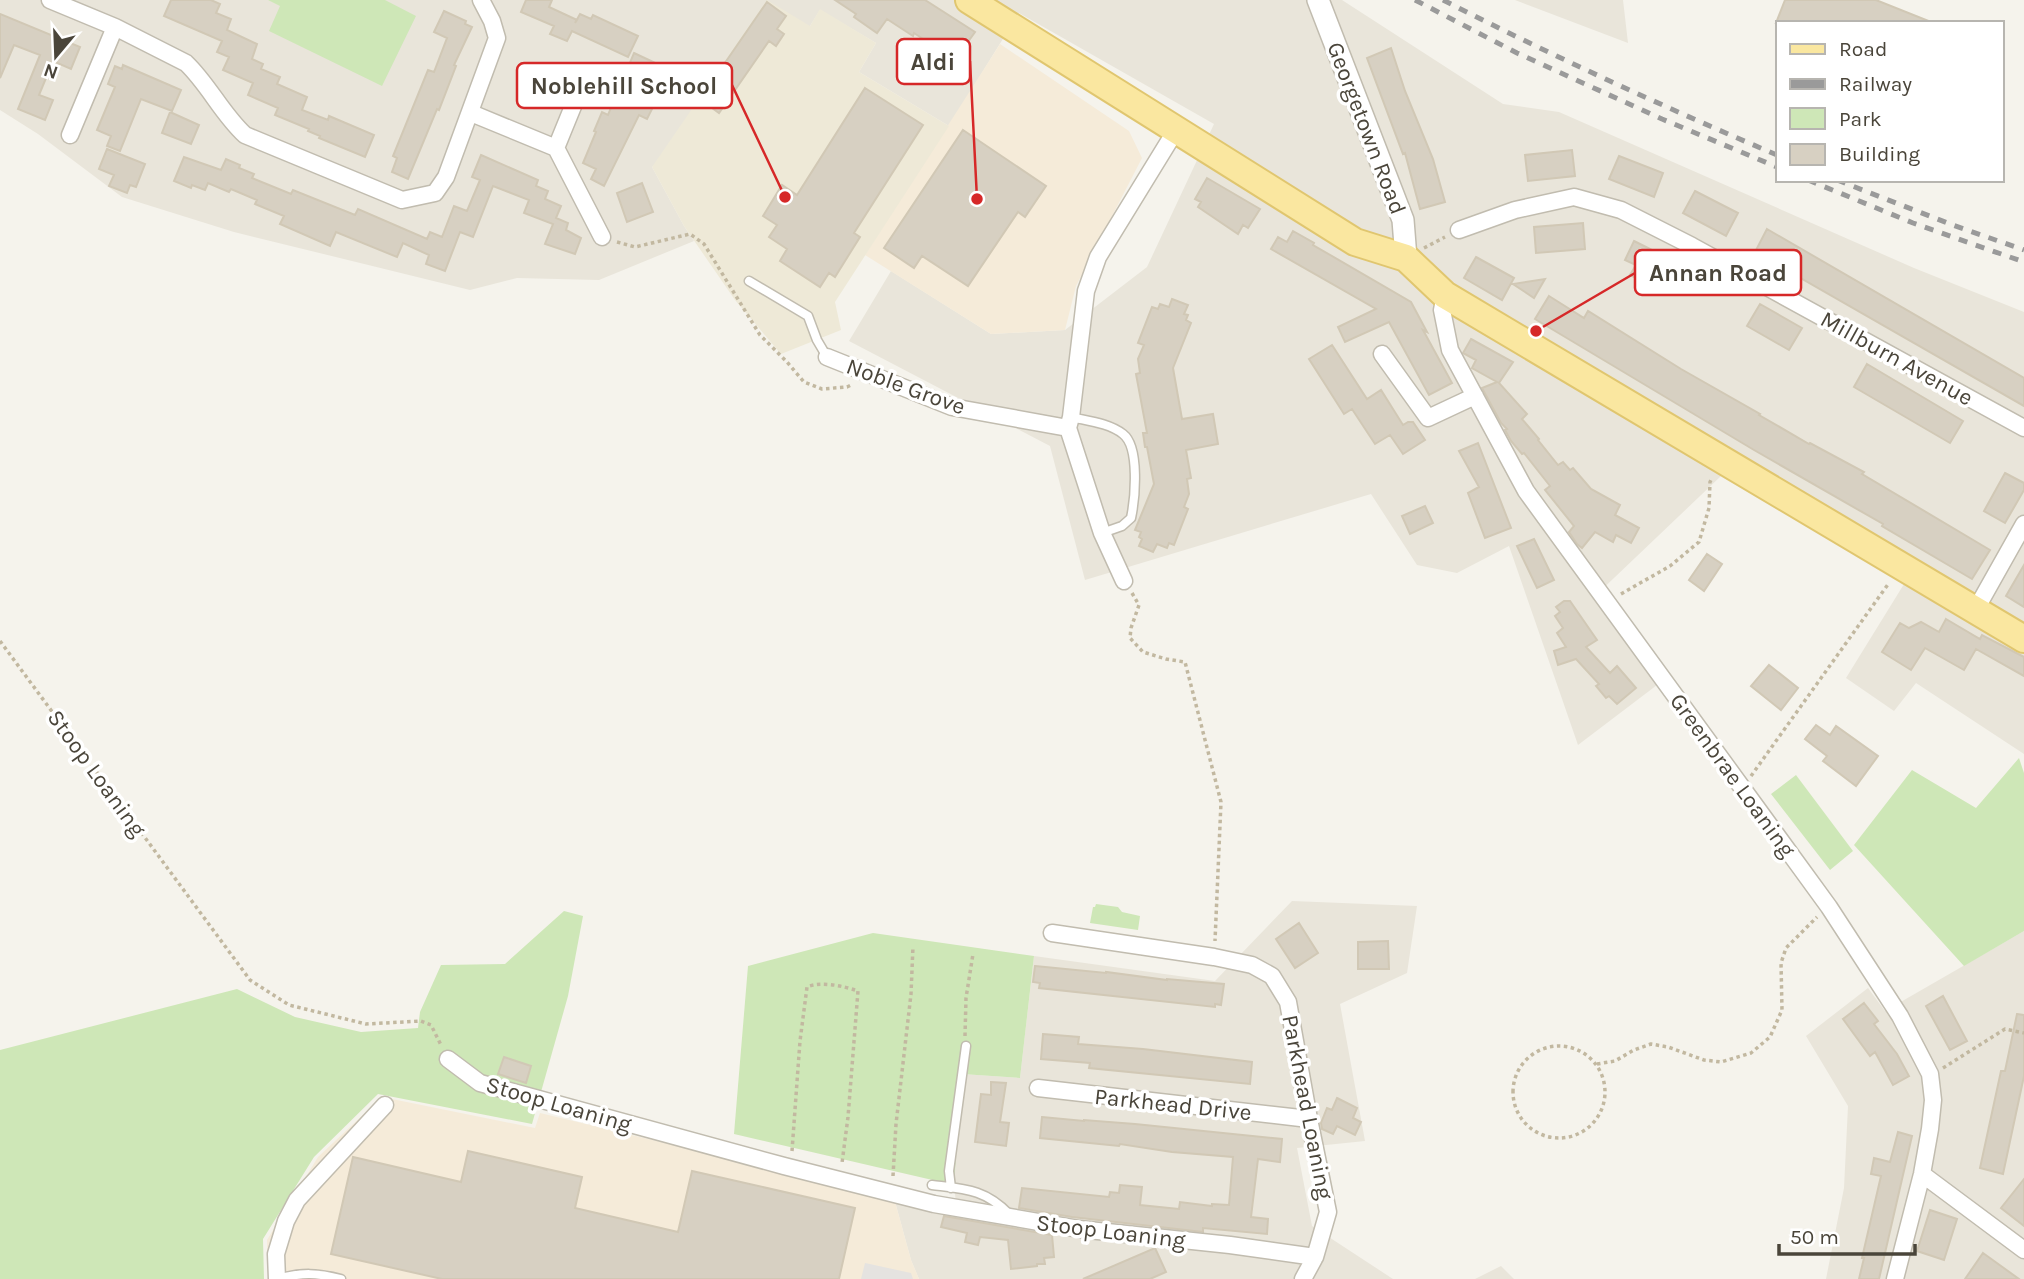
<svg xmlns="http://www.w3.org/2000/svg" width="2024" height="1279" viewBox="0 0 2024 1279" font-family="Karla,sans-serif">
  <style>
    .residential { fill: #e9e5da }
    .commercial { fill: #f5ebd9 }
    .education { fill: #eee9d7 }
    .green { fill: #cee7b7 }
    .parking { fill: #e5e3e0 }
    .building { fill: #d7d0c2; stroke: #d1c8b5; stroke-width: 2 }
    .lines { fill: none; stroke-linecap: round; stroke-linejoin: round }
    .service-casing { stroke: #c1bcaf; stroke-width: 11 }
    .minor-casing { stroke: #c1bcaf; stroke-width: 19 }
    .tertiary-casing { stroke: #c1bcaf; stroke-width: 24 }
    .primary-casing { stroke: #e0c66f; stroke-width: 30 }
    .path { stroke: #c2b8a0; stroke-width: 3.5; stroke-dasharray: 3.5 3.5; stroke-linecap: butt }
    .service { stroke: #fff; stroke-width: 8 }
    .minor { stroke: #fff; stroke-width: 16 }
    .tertiary { stroke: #fff; stroke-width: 21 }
    .primary { stroke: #fae7a0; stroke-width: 26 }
    .rail { stroke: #9a9a9a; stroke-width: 5; stroke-dasharray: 9 9; stroke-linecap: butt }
    .labels { text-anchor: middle; stroke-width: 7; stroke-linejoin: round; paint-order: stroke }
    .street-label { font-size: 23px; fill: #4a453a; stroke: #fff }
    .leader { fill: none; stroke: #d62828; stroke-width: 2.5 }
    .callout-dot { fill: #d62828; stroke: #fff; stroke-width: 2.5 }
    .callout { fill: #fff; stroke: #d62828; stroke-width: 2.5 }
    .callout-label { font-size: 24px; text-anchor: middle; font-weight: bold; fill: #4a453a }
  </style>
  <rect width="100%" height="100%" fill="#f5f3ec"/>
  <path class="residential" d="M0,0H1342L1503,104L1559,112L1914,268L2024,312V754L1916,683L1894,711L1846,678L1917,563L1742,456L1593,598L1657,685L1578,745L1509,546L1457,573L1417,565L1371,494L1085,580L1050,446L849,341L891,271L991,334L1065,330L1147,267L1214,124L1019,13L949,126L859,72L876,43L820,10L810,26L652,167L684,226L694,241L599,280L517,278L470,290L234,232L122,197L38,134L0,110Z
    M1515,0H1623L1628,43Z
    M1292,901L1417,906L1407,973L1340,1004L1365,1141L1297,1148L1312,1226L1393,1279H919L911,1260L894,1198L957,1212L954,1185L962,1074L1020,1078L1034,956L1215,981Z
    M2024,931V1279H1826L1844,1188L1848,1106L1806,1036L1868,988L1885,1011Z
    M1501,1266L1514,1279H1475Z"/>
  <path class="commercial" d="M1000,44L1129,131L1142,158L1076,286L1065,330L991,334L865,255Z
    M382,1097L535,1128L540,1113L894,1198L911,1260L919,1279H268L267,1240L318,1157Z"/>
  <path class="education" d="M767,0L810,26L820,9L876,43L859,72L949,126L835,302L841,330L781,354L735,300L684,226L652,167Z"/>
  <path class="green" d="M268,0H385L416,16L382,86L269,31L280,6Z
    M2019,758L2024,773V931L1964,966L1854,845L1912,770L1976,808Z
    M1796,775L1853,851L1830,870L1771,794Z
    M1096,904L1118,907L1122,912L1140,916L1138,930L1090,923L1093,907H1095Z
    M564,911L583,916L568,996L532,1124L378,1094L314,1157L263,1239L264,1279H0V1050L237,989L295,1017L361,1032L418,1028L420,1012L441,965L505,964Z
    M873,933L1034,956L1020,1078L962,1074L954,1185L734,1134L748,966Z"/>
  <path class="parking" d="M865,1263L911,1273L913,1279H861Z"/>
  <path class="building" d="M171,0H211L220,4L216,13L231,19L227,30L257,44L252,59L263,64L261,69L280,77L277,84L307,97L302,110L328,120L329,116L374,135L365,157L319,138L320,136L308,131L309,129L275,115L278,108L248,95L253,83L223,70L229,57L217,52L222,41L164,16Z
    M526,0H552L549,7L577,20L575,23L580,14L591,19L593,15L638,36L628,57L572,31L567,41L550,34L554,26L521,12Z
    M835,0H925L975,32L955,60L914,33L913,36L887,19L877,33L854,17L856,14Z
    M1785,0H1876L1931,22L1776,23Z
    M767,2L786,16L777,29L784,34L776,46L769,41L719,113L700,99Z
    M444,11L466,21L465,24L472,27L454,65L456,66L439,110L437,109L408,179L392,172L397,158L393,156L428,70L434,72L447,38L434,32Z
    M0,14L80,47L71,69L53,61L39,95L53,100L45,120L18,109L40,55L14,45L0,78Z
    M1391,48L1405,91L1433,159L1445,202L1420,209L1405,153L1403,154L1367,58Z
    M634,53L683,76L676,91L664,85L647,119L639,115L604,186L591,179L596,169L583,163L596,132L594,131L602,112L608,115Z
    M123,65L181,90L172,111L141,99L120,151L107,146L111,136L97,130L115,87L108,84L115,66L122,69Z
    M865,88L923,125L854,233L860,237L835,277L829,273L820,287L780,261L787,249L769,237L777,225L763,216L782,185L797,195Z
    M170,112L199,125L191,144L162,133Z
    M963,130L1046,186L1025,217L1018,212L968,286L922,256L914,268L884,248Z
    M107,149L145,164L136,187L130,185L127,193L109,186L114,175L99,169Z
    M1572,150L1575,176L1528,181L1525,155Z
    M481,155L538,180L536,186L548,191L545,199L561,206L556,218L568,223L566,230L581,238L575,254L545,244L553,224L524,213L529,200L493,186L473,237L460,232L445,271L426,264L429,255L403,243L397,257L336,232L330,246L280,224L284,216L255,204L257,200L231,189L229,192L208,183L205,190L192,185L191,188L174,181L184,157L221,170L226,159L240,165L239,168L254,174L252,178L291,194L293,190L355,215L358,209L427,239L430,232L442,237L454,206L467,211L480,180L472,177Z
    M1619,156L1663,173L1654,197L1609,179Z
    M1207,178L1260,209L1248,228L1243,225L1238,234L1198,207L1201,202L1195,199Z
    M642,183L653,212L627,222L617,193Z
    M1695,191L1738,213L1726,236L1683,213Z
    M1583,223L1585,249L1536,253L1534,227Z
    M1767,229L2024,378V406L1755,252Z
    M1293,231L1314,243L1313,245L1411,302L1427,332L1423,330L1452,383L1429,395L1389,322L1345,342L1338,327L1376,309L1271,249L1278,237L1287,242Z
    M1634,241L1652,250L1645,262L1657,269L1648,285L1630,275L1636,265L1625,260Z
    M1476,257L1514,278L1502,300L1464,278Z
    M1545,279L1534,298L1513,284Z
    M1549,296L1584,318L1588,311L1681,369L1760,414L1759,415L1809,444L1810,443L1864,472L1862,474L1990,550L1972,579L1882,526L1883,524L1754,450L1535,319Z
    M1172,299L1188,305L1184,314L1188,315L1186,320L1191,323L1173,368L1182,419L1213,414L1218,444L1186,450L1191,478L1187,479L1189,494L1184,507L1188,509L1174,545L1169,543L1167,548L1157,544L1153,552L1139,546L1142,539L1139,537L1141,532L1135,530L1154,484L1147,447H1145L1143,433H1147L1136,374L1140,373L1138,359L1144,345L1138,343L1152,307L1158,309L1160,304L1169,307Z
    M1760,304L1802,328L1789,350L1747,326Z
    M1471,339L1513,362L1499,383L1527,414L1522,419L1539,439L1538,440L1558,465L1563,462L1570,470L1573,468L1591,489L1620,505L1615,515L1639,528L1631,543L1616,535L1613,542L1595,532L1582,548L1577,544L1569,532L1574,526L1545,490L1550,486L1524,453L1522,454L1511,441L1505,430L1507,429L1501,423L1482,388L1497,382L1472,368L1476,360L1463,353Z
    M1332,345L1367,399L1381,390L1403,425L1408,422H1413L1425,440L1403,454L1390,435L1375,444L1352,409L1344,414L1309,359Z
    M1867,364L1963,421L1950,443L1854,387Z
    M1478,443L1511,528L1485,538L1468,493L1479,487L1459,451Z
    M2005,473L2024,483V490L2005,523L1984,511Z
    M1425,506L1433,523L1410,534L1402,516Z
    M1534,539L1554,580L1537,588L1517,546Z
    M1707,554L1722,564L1704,591L1689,580Z
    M2024,565V607L2006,596Z
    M1564,601H1570L1597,640L1586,647L1610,673L1617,666L1636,688L1617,704L1609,696L1606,698L1596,686L1599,684L1576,659L1558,665L1554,651L1566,647L1557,633L1563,628L1555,616L1560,612L1556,607Z
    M1946,619L1980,639L1982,635L2024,657V676L1976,649L1964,670L1925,648L1911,670L1882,652L1900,623L1909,628L1921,622L1939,632Z
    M1769,665L1798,688L1781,710L1751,686Z
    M1816,725L1830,735L1836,726L1878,756L1856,786L1823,761L1827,756L1805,739Z
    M1299,923L1318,953L1295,968L1276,939Z
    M1388,941L1389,969H1358V942Z
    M1035,966L1106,973V972L1167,980V979L1224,984L1221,1005L1215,1004V1007L1039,988L1040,983L1033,982Z
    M1943,996L1967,1041L1950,1050L1926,1006Z
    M1864,1003L1878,1021L1874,1024L1897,1054L1909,1076L1893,1085L1875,1052L1870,1056L1843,1019Z
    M2017,1014L2024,1015V1076L2003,1174L1980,1168L2001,1071H2005Z
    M1043,1034L1079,1037L1078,1044L1143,1049L1252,1062L1250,1084L1089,1068L1090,1063L1041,1059Z
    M504,1057L531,1066L526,1083L498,1074Z
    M991,1082L1006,1083L1000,1122L1009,1123L1006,1146L975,1142L981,1094L991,1095Z
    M1337,1098L1357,1108L1353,1118L1361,1122L1355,1135L1337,1126L1333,1134L1322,1129L1321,1123L1327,1108L1332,1110Z
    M1042,1117L1084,1121V1120L1135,1124L1282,1139L1280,1162L1258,1159L1251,1217L1268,1219L1267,1234L1203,1228V1232L1072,1217L1019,1208L1022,1188L1109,1197L1110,1192L1119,1193L1120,1185L1142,1187L1140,1205L1179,1209L1180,1202L1212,1206V1204L1229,1205L1233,1157L1172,1152L1120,1144L1119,1146L1040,1138Z
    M1898,1132L1912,1136L1879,1279H1859L1864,1258H1862L1881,1176L1871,1174L1874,1158L1890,1162Z
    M468,1151L582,1177L575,1208L678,1232L692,1171L855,1208L839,1279H442L331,1254L353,1157L461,1182Z
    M2024,1179V1226L2001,1208Z
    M1930,1210L1957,1219L1944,1260L1917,1251Z
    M944,1216L1052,1235L1054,1257L1044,1258L1045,1264H1037V1266L1011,1269L1008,1240L980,1237L978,1245L965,1242L967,1233L941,1227Z
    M1155,1248L1166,1272L1150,1279H1083Z
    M1983,1253L2019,1279H1965Z"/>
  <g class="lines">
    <defs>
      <path id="service" d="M749,281L808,316L817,340L827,357
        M1071,417C1088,421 1109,423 1123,434C1140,447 1135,499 1131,518L1122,526L1102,533
        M932,1185C965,1189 985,1189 1009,1214
        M951,1188L949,1171L966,1046
        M278,1279C302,1272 318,1273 341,1279"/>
      <path id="minor" d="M50,0L115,27L186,63C209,85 222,114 245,135L402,200L435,193L446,177L497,38L492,21L481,0
        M471,113L556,148L587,72
        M70,135L115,27
        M556,148L602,237
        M1459,230L1515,210L1574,197L1621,210L1692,246L2024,428
        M1445,295L1442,310L1450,350L1526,491L1829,907L1900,1016L1930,1074L1933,1100L1930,1129L1922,1174L1895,1279
        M1382,354L1428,418L1475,396
        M827,357L952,407L1068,428
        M1124,581L1102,533L1068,428L1071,417L1086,291L1098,257L1176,130
        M1975,611L2024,524
        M1052,933L1214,957L1252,965L1272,976L1288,1002L1309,1119L1328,1212L1315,1257L1303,1279
        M448,1059L480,1083L784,1166L934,1204L1079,1229L1230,1245L1315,1257
        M1038,1088L1309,1119
        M1922,1174L2024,1250
        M277,1279L276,1254L286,1221L297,1200L385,1105"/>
      <path id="tertiary" d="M1318,0L1403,220L1406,258"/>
      <path id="primary" d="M969,0L1355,242L1406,258L1445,295L2024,639"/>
    </defs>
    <use href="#service" class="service-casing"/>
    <use href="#minor" class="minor-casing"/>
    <use href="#tertiary" class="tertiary-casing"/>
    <use href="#primary" class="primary-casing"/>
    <path class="path" d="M617,242L635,247L690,234L704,244L760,335L787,362L804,382L822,389L847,387L853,384
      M1424,248L1445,237
      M1132,593L1139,605L1131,628L1130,638L1143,652L1166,659L1185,662L1221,802L1215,941
      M1621,594L1670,566L1699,542L1709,508L1710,482L1712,478
      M0,641L250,980L289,1005L366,1024L421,1021L431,1025L441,1045
      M1751,776L1889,583
      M965,1036L966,998L973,954
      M1513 1092a46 46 0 1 1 92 0a46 46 0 1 1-92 0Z
      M1597,1064L1615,1061L1634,1050L1651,1044L1668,1047L1704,1060L1721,1062L1751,1053L1770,1037L1782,1010L1781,963L1786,948L1817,917
      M1943,1068L2005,1029L2024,1033
      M792,1151L800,1041L807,987C821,981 844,986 858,991L848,1117L842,1163
      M893,1176L896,1124L911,994L913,946"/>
    <use href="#service" class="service"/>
    <use href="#minor" class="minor"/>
    <use href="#tertiary" class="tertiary"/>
    <use href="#primary" class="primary"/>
    <path class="rail" d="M1415,0L1517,53L1662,119L1777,167
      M1443,0C1553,56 1664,107 1777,155
      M1808,180L1913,223L2024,262
      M1837,180L1950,224L2024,250"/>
  </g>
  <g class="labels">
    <g class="street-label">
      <text transform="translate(1367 128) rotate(69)" y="8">Georgetown Road</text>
      <text transform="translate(1897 358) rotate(29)" y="8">Millburn Avenue</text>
      <text transform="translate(906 386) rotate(20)" y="8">Noble Grove</text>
      <text transform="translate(97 773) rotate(54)" y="8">Stoop Loaning</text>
      <text transform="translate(1733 775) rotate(54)" y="8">Greenbrae Loaning</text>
      <text transform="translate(559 1104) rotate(16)" y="8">Stoop Loaning</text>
      <text transform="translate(1173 1104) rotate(6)" y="8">Parkhead Drive</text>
      <text transform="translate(1308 1107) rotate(79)" y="8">Parkhead Loaning</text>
      <text transform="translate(1111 1231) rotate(7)" y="8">Stoop Loaning</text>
    </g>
  </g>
  <path class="leader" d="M977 199L970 61M785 197L732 85M1536 331L1635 273"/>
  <g class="callout-dot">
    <circle cx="977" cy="199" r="7"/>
    <circle cx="785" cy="197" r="7"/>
    <circle cx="1536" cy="331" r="7"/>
  </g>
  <g class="callout">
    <rect x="897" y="39" width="73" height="45" rx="7"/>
    <rect x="517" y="63" width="215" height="45" rx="7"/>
    <rect x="1635" y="250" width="166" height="45" rx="7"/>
  </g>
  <g class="callout-label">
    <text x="933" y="70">Aldi</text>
    <text x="624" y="94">Noblehill School</text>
    <text x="1718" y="281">Annan Road</text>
  </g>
  <rect x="1776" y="21" width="228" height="161" fill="#ffffff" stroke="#b7b5b0" stroke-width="2"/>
  <rect x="1790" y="44" width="35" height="10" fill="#fae7a0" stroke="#b7b5b0" stroke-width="2"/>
  <text x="1839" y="56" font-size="21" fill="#4a453a">Road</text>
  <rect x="1790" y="79" width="35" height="10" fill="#9a9a9a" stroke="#b7b5b0" stroke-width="2"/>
  <text x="1839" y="91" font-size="21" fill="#4a453a">Railway</text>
  <rect x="1790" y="108" width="35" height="21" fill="#cee7b7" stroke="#b7b5b0" stroke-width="2"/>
  <text x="1839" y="126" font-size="21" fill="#4a453a">Park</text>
  <rect x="1790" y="144" width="35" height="21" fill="#d7d0c2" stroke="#b7b5b0" stroke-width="2"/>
  <text x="1839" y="161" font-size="21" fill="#4a453a">Building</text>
  <g transform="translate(56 56) rotate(199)" stroke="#ffffff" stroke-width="5" paint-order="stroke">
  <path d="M0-5L12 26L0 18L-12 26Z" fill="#4a453a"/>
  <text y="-10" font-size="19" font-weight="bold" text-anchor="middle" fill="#4a453a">N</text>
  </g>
  <path d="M1779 1244v10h136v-10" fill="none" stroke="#4a453a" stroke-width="3.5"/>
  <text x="1790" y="1244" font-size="21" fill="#4a453a" stroke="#ffffff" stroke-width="5" paint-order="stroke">50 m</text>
</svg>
